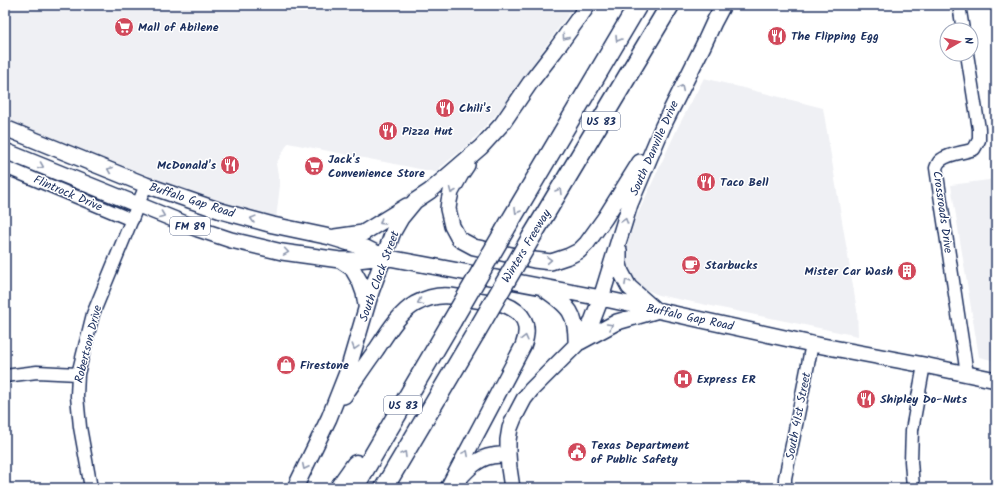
<svg xmlns="http://www.w3.org/2000/svg" width="1001" height="493" viewBox="0 0 1001 493" font-family="Kalam,sans-serif">
  <style>
    .built { fill: #eff0f4 }
    .lines { fill: none; stroke-linecap: round; stroke-linejoin: round }
    .minor-casing { stroke: #1b2f5e; stroke-width: 15 }
    .major-casing { stroke: #1b2f5e; stroke-width: 18 }
    .highway-casing { stroke: #1b2f5e; stroke-width: 21 }
    .minor { stroke: #fff; stroke-width: 12 }
    .major { stroke: #fff; stroke-width: 15 }
    .highway { stroke: #fff; stroke-width: 18 }
    .highway-bridge-casing { stroke: #1b2f5e; stroke-width: 21; stroke-linecap: butt }
    .highway-bridge { stroke: #fff; stroke-width: 18 }
    .oneway { stroke: #8d97ae }
    .labels { text-anchor: middle; stroke-width: 3; stroke-linejoin: round; paint-order: stroke }
    .shield { fill: #fff; stroke: #5f6d8e; stroke-width: 1 }
    .shield-label { font-size: 11px; font-weight: bold; fill: #1b2f5e }
    .poi-label { font-size: 12px; font-weight: bold; fill: #1b2f5e; stroke: #fff; text-anchor: start }
    .street-label { font-size: 12px; fill: #1b2f5e; stroke: #fff }
  </style>
  <rect width="100%" height="100%" fill="#fff"/>
  <filter id="ink" filterUnits="userSpaceOnUse"><feTurbulence type="fractalNoise" baseFrequency=".025" numOctaves="2"/><feDisplacementMap in="SourceGraphic" scale="8" xChannelSelector="R" yChannelSelector="G"/><feConvolveMatrix kernelMatrix="1 2 1 2 8 2 1 2 1" color-interpolation-filters="sRGB"/></filter>
  <g filter="url(#ink)">
    <path class="built" d="M5,5H575L500,110L472,141L435,172L288,143L276,164L280,185L276,219L231,205L173,185L5,120Z
      M704,78L823,108L857,310L858,336L658,295L641,287L631,276L627,260L628,244L635,220L678,127Z
      M996,179V361L979,357L951,185Z"/>
    <g class="lines">
      <defs>
        <path id="minor" d="M959,5L963,30
          M5,167L132,220
          M967,374L936,168C937,165 938,162 941,160C950,153 964,153 974,149L979,140V129L967,54
          M5,376L37,372L78,374
          M91,488L80,427L77,396L78,374L93,314L146,185
          M785,488V478L793,440L812,344
          M913,488L911,461L912,430L924,365"/>
        <path id="major" d="M5,128L146,185L221,211L273,225L330,237L366,248L384,257L601,298L812,344L924,365L996,380
          M5,151L198,229L231,240L282,252L340,260H357L384,257
          M467,165L461,174L451,192L449,201L448,209L452,226L459,239L474,247L534,260L551,262L569,256L579,251L587,243L605,218L640,162
          M335,237L363,233L407,206
          M619,250V264L621,272L629,287L654,309
          M340,260L352,268L360,282L364,293L366,305
          M544,289C569,306 577,313 576,345
          M580,342L617,322L655,311
          M344,396C355,380 365,365 376,350C387,334 398,314 415,304C426,298 439,295 450,296L503,304C524,312 531,325 523,346L448,488
          M456,482C466,471 477,458 492,456C497,455 503,455 508,454
          M295,488L329,418L348,370L371,292L393,232L401,218L415,201L430,191L481,147L502,124L530,83L554,52L588,5
          M512,488L509,468L508,454V440L510,428L514,418L524,399L531,390L576,345L591,324L601,298L630,204L663,126L703,46L714,22L723,5"/>
        <path id="highway" d="M505,230L638,5
          M532,236L670,5
          M339,488L356,464
          M354,488L452,321
          M384,488L475,334"/>
      </defs>
      <use href="#minor" class="minor-casing"/>
      <use href="#major" class="major-casing"/>
      <use href="#highway" class="highway-casing"/>
      <use href="#minor" class="minor"/>
      <use href="#major" class="major"/>
      <use href="#highway" class="highway"/>
      <defs>
        <path id="highway-bridge" d="M452,321L505,230
          M475,334L532,236"/>
      </defs>
      <use href="#highway-bridge" class="highway-bridge-casing"/>
      <use href="#highway-bridge" class="highway-bridge"/>
    </g>
    <defs><path id="oneway-chevron" d="M-2-3.5L2.5 0L-2 3.5" fill="none" stroke-width="1.6" stroke-linecap="round" stroke-linejoin="round"/></defs>
    <g class="oneway">
      <use href="#oneway-chevron" transform="translate(565 37) rotate(126)"/>
      <use href="#oneway-chevron" transform="translate(618 39) rotate(121)"/>
      <use href="#oneway-chevron" transform="translate(681 88) rotate(-64)"/>
      <use href="#oneway-chevron" transform="translate(41 166) rotate(22)"/>
      <use href="#oneway-chevron" transform="translate(110 170) rotate(-158)"/>
      <use href="#oneway-chevron" transform="translate(452 191) rotate(113)"/>
      <use href="#oneway-chevron" transform="translate(559 191) rotate(-59)"/>
      <use href="#oneway-chevron" transform="translate(517 211) rotate(121)"/>
      <use href="#oneway-chevron" transform="translate(162 215) rotate(21)"/>
      <use href="#oneway-chevron" transform="translate(253 219) rotate(-165)"/>
      <use href="#oneway-chevron" transform="translate(625 221) rotate(-73)"/>
      <use href="#oneway-chevron" transform="translate(382 222) rotate(147)"/>
      <use href="#oneway-chevron" transform="translate(286 252) rotate(9)"/>
      <use href="#oneway-chevron" transform="translate(549 260) rotate(-2)"/>
      <use href="#oneway-chevron" transform="translate(627 282) rotate(-119)"/>
      <use href="#oneway-chevron" transform="translate(420 302) rotate(157)"/>
      <use href="#oneway-chevron" transform="translate(610 326) rotate(-30)"/>
      <use href="#oneway-chevron" transform="translate(525 338) rotate(-76)"/>
      <use href="#oneway-chevron" transform="translate(355 347) rotate(107)"/>
      <use href="#oneway-chevron" transform="translate(466 453) rotate(-62)"/>
      <use href="#oneway-chevron" transform="translate(404 454) rotate(-59)"/>
      <use href="#oneway-chevron" transform="translate(305 467) rotate(116)"/>
    </g>
  </g>
  <defs>
    <symbol id="supermarket-disc" viewBox="-11 -11 22 22"><circle r="9.5" fill="#d1495b" stroke="#fff"/><path d="M-6-5.5h2.5l.6 2H6L4.5 2H-2.5L-4.4-4H-6ZM-1.5 3.2a1.3 1.3 0 1 0 .1 0ZM3 3.2a1.3 1.3 0 1 0 .1 0Z" fill="#fff"/></symbol>
    <symbol id="restaurant-disc" viewBox="-11 -11 22 22"><circle r="9.5" fill="#d1495b" stroke="#fff"/><path d="M-5-6h1v4h1v-4h1v4h1v-4h1v5L-1.5 .5V6h-2V.5L-5-1ZM5-6V6H3V1.5H1.5Q1.5-4 5-6Z" fill="#fff"/></symbol>
    <symbol id="cafe-disc" viewBox="-11 -11 22 22"><circle r="9.5" fill="#d1495b" stroke="#fff"/><path d="M-5.5-4.5H6V0H3Q3 3.5 0 3.5H-2.5Q-5.5 3.5-5.5 0ZM3-3.2v2h1.7v-2ZM-6 4.5H4V6H-6Z" fill="#fff"/></symbol>
    <symbol id="building-disc" viewBox="-11 -11 22 22"><circle r="9.5" fill="#d1495b" stroke="#fff"/><path d="M-4-6H4V6H1V3H-1V6H-4ZM-2.5-4.3h1.7v1.8h-1.7ZM.8-4.3h1.7v1.8H.8ZM-2.5-1h1.7V.8h-1.7ZM.8-1h1.7V.8H.8Z" fill="#fff"/></symbol>
    <symbol id="shop-disc" viewBox="-11 -11 22 22"><circle r="9.5" fill="#d1495b" stroke="#fff"/><path d="M-5-2.5h2.3a2.7 3.5 0 0 1 5.4 0H5L5.5 6h-11ZM-1.5-2.5h3a1.5 2.3 0 0 0-3 0Z" fill="#fff"/></symbol>
    <symbol id="hospital-disc" viewBox="-11 -11 22 22"><circle r="9.5" fill="#d1495b" stroke="#fff"/><path d="M-5-5h3v3.5h4V-5h3V5h-3V1.5h-4V5h-3Z" fill="#fff"/></symbol>
    <symbol id="civic-disc" viewBox="-11 -11 22 22"><circle r="9.5" fill="#d1495b" stroke="#fff"/><path d="M-.6-6.5H3V-4.5H.6V-3L4-1V1h2V6H-6V1h2V-1L-.6-3ZM-1.2 2.5V6h2.4V2.5Z" fill="#fff"/></symbol>
  </defs>
  <g fill-rule="evenodd">
    <use href="#supermarket-disc" x="113" y="16" width="22" height="22"/>
    <use href="#restaurant-disc" x="766" y="25" width="22" height="22"/>
    <use href="#restaurant-disc" x="434" y="97" width="22" height="22"/>
    <use href="#restaurant-disc" x="377" y="120" width="22" height="22"/>
    <use href="#restaurant-disc" x="219" y="154" width="22" height="22"/>
    <use href="#supermarket-disc" x="303" y="155" width="22" height="22"/>
    <use href="#restaurant-disc" x="695" y="171" width="22" height="22"/>
    <use href="#cafe-disc" x="680" y="254" width="22" height="22"/>
    <use href="#building-disc" x="896" y="260" width="22" height="22"/>
    <use href="#shop-disc" x="275" y="354" width="22" height="22"/>
    <use href="#hospital-disc" x="672" y="368" width="22" height="22"/>
    <use href="#restaurant-disc" x="855" y="388" width="22" height="22"/>
    <use href="#civic-disc" x="566" y="441" width="22" height="22"/>
  </g>
  <g class="labels">
    <g class="shield">
      <rect x="582" y="112" width="38" height="18" rx="3"/>
      <rect x="170" y="217" width="40" height="18" rx="3"/>
      <rect x="384" y="396" width="38" height="18" rx="3"/>
    </g>
    <g class="shield-label">
      <text x="601" y="125">US 83</text>
      <text x="190" y="230">FM 89</text>
      <text x="403" y="409">US 83</text>
    </g>
    <g class="poi-label">
      <text x="138" y="31">Mall of Abilene</text>
      <text x="791" y="40">The Flipping Egg</text>
      <text x="459" y="112">Chili's</text>
      <text x="402" y="135">Pizza Hut</text>
      <text x="328" y="163">Jack's<tspan x="328" dy="14">Convenience Store</tspan></text>
      <text x="216" y="169" text-anchor="end">McDonald's</text>
      <text x="720" y="186">Taco Bell</text>
      <text x="705" y="269">Starbucks</text>
      <text x="893" y="275" text-anchor="end">Mister Car Wash</text>
      <text x="300" y="369">Firestone</text>
      <text x="697" y="383">Express ER</text>
      <text x="880" y="403">Shipley Do-Nuts</text>
      <text x="591" y="449">Texas Department<tspan x="591" dy="14">of Public Safety</tspan></text>
    </g>
    <g class="street-label">
      <text transform="translate(654 148) rotate(-66)" y="4">South Danville Drive</text>
      <text transform="translate(68 193) rotate(23)" y="4">Flintrock Drive</text>
      <text transform="translate(192 200) rotate(18)" y="4">Buffalo Gap Road</text>
      <text transform="translate(943 212) rotate(82)" y="4">Crossroads Drive</text>
      <text transform="translate(526 246) rotate(-59)" y="4">Winters Freeway</text>
      <text transform="translate(379 276) rotate(-70)" y="4">South Clack Street</text>
      <text transform="translate(690 317) rotate(12)" y="4">Buffalo Gap Road</text>
      <text transform="translate(88 344) rotate(-76)" y="4">Robertson Drive</text>
      <text transform="translate(798 416) rotate(-79)" y="4">South 41st Street</text>
    </g>
  </g>
  <rect width="1001" height="493" fill="none" stroke="#fff" stroke-width="20"/>
  <rect x="10" y="10" width="981" height="473" fill="none" stroke="#1b2f5e" stroke-width="1.5" filter="url(#ink)"/>
  <g transform="translate(959 42) rotate(81)"><circle r="19" fill="#ffffff" stroke="#a4acbf"/>
  <path d="M0-3L7 15L0 10L-7 15Z" fill="#d1495b"/>
  <text y="-6" font-size="11" font-weight="bold" text-anchor="middle" fill="#1b2f5e">N</text>
  </g>
</svg>
